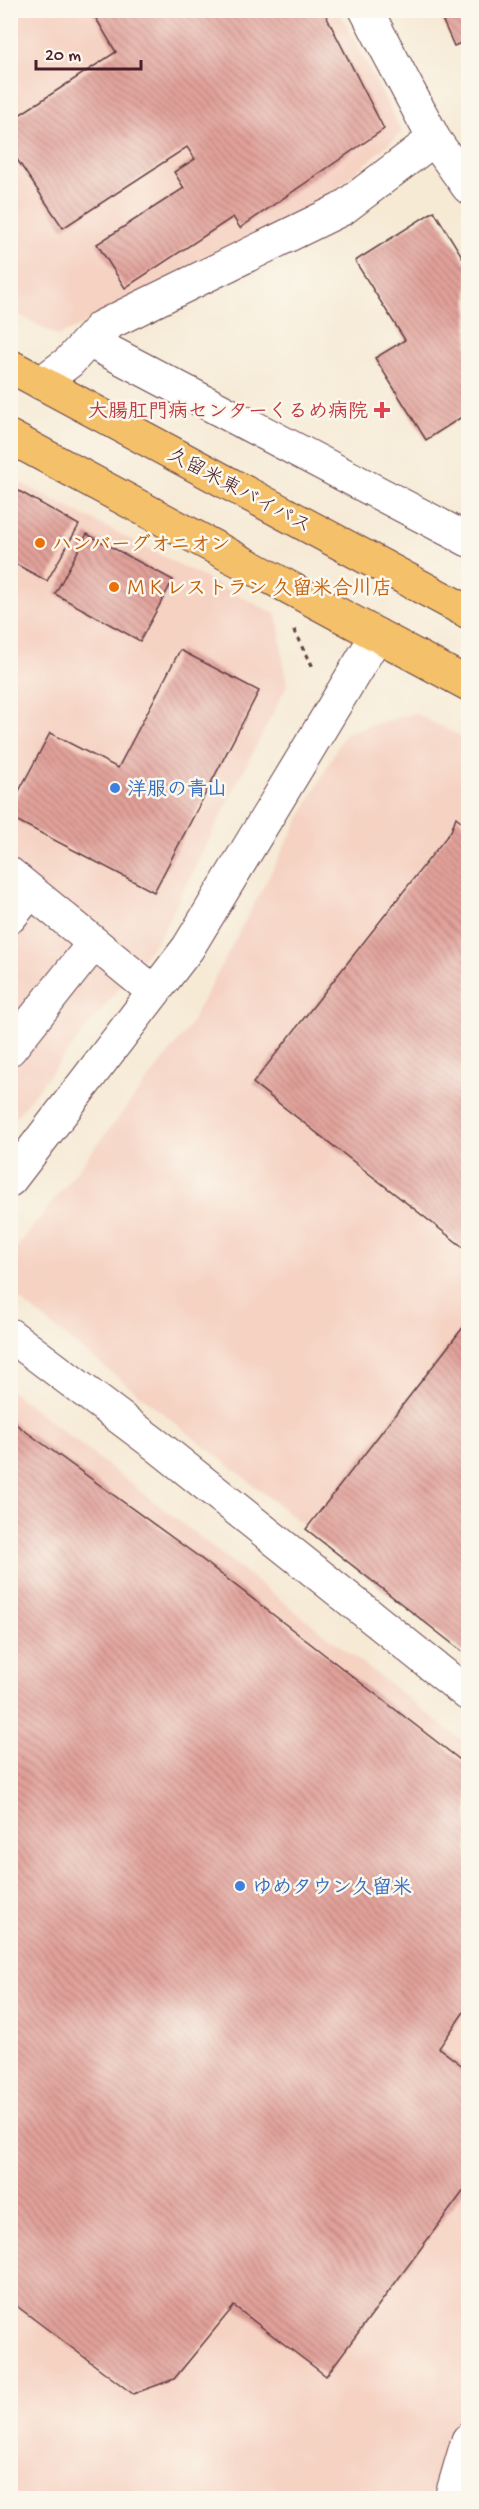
<svg xmlns="http://www.w3.org/2000/svg" width="479" height="2509" viewBox="0 0 479 2509" font-family="'Gochi Hand','Klee One',sans-serif">
  <style>
    .built { fill: #f5d2c2 }
    .building { fill: url(#building-back-hatch) }
    .lines { fill: none; stroke-linecap: round; stroke-linejoin: round }
    .minor-casing { stroke: #643d44; stroke-width: 35 }
    .highway-casing { stroke: #643d44; stroke-width: 35 }
    .path { stroke: #643d44; stroke-width: 4; stroke-dasharray: 4.5 4.5; stroke-linecap: butt }
    .minor { stroke: #fff; stroke-width: 33 }
    .highway { stroke: #f4c16a; stroke-width: 33 }
    .health-dot { fill: #e0444e; stroke: #fbf7ec; stroke-width: 2 }
    .food-dot { fill: #e8710a; stroke: #fbf7ec; stroke-width: 2 }
    .shop-dot { fill: #3f7fe0; stroke: #fbf7ec; stroke-width: 2 }
    .labels { text-anchor: middle; stroke-width: 5; stroke-linejoin: round; paint-order: stroke }
    .health-label { font-size: 20px; font-weight: bold; fill: #be3a42; stroke: #fbf7ec; text-anchor: end }
    .street-label { font-size: 20px; fill: #4a1f2b; stroke: #fbf7ec }
    .food-label { font-size: 20px; font-weight: bold; fill: #c56008; stroke: #fbf7ec; text-anchor: start }
    .shop-label { font-size: 20px; font-weight: bold; fill: #366cbe; stroke: #fbf7ec; text-anchor: start }
  </style>
  <defs>
    <pattern id="building-back-hatch" width="6" height="6" patternUnits="userSpaceOnUse" patternTransform="scale(1.5)"><rect width="6" height="6" fill="#e1a19a"/><path d="M-1 5l2 2M0 0l6 6M5-1l2 2" fill="none" stroke="#b8837e"/></pattern>
  </defs>
  <rect width="100%" height="100%" fill="#fbf7ec"/>
  <filter id="ink" filterUnits="userSpaceOnUse"><feTurbulence type="fractalNoise" baseFrequency=".0167" numOctaves="2"/><feDisplacementMap in="SourceGraphic" scale="12" xChannelSelector="R" yChannelSelector="G"/><feConvolveMatrix kernelMatrix="1 2 1 2 8 2 1 2 1" color-interpolation-filters="sRGB"/></filter>
  <filter id="wash" filterUnits="userSpaceOnUse"><feTurbulence type="fractalNoise" baseFrequency=".008" numOctaves="4" result="noise"/><feDisplacementMap in="SourceGraphic" scale="24" xChannelSelector="R" yChannelSelector="G"/><feGaussianBlur stdDeviation="1.35" result="paint"/><feColorMatrix in="noise" values="0 0 0 0 0 0 0 0 0 0 0 0 0 0 0 0 0 1.4 0 .05"/><feComposite in="paint" operator="in"/></filter>
  <g filter="url(#wash)">
    <rect width="100%" height="100%" fill="#f6ead5"/>
    <path class="built" d="M11,11H339L402,132L287,233L58,336L11,310Z
      M11,478L277,615L287,685L159,938L11,1123Z
      M415,713L468,740V1655L11,1293L10,1256L187,1030L345,733Z
      M10,1390L468,1745V2402L429,2498H11Z"/>
    <g id="blocks">
      <path class="building" d="M91,10H323L384,129L240,228L233,217L125,288L97,244L184,188L174,172L195,159L187,147L63,228L10,149V121L116,52Z
        M438,10H468V40L454,46Z
        M434,211L468,266V413L426,440L375,358L405,340L355,261Z
        M10,486L79,525L47,581L10,561Z
        M87,534L173,580L140,641L55,594Z
        M180,650L259,691L154,892L10,817V808L50,733L118,768Z
        M456,817L468,827V1251L253,1083L451,831Z
        M468,1321V1656L306,1529Z
        M10,1420L195,1554L468,1766V2006L439,2048L468,2070V2185L326,2376L234,2306L174,2379L133,2394L10,2301Z"/>
    </g>
  </g>
  <g filter="url(#ink)">
    <use href="#blocks" fill-opacity="0" stroke="#643d44" stroke-width="1.5"/>
    <g class="lines">
      <defs>
        <path id="minor" d="M366,10L434,139L468,187
          M89,341L468,540
          M41,383L69,362L101,327L342,209L434,139
          M10,874L154,992
          M10,917L31,891
          M10,1049L94,943
          M10,1180L188,948L377,635
          M10,1335L159,1447L468,1694
          M451,2498L468,2440"/>
        <path id="highway" d="M10,366L468,612
          M10,437L468,684"/>
      </defs>
      <use href="#minor" class="minor-casing"/>
      <use href="#highway" class="highway-casing"/>
      <path class="path" d="M294,630L312,666
        M256,2497L258,2498"/>
      <use href="#minor" class="minor"/>
      <use href="#highway" class="highway"/>
    </g>
  </g>
  <path class="health-dot" d="M379 401h6v6h6v6h-6v6h-6v-6h-6v-6h6z"/>
  <g class="food-dot">
    <circle cx="40" cy="543" r="6"/>
    <circle cx="114" cy="587" r="6"/>
  </g>
  <g class="shop-dot">
    <circle cx="115" cy="788" r="6"/>
    <circle cx="240" cy="1886" r="6"/>
  </g>
  <g class="labels">
    <g class="health-label">
      <text x="368" y="417">大腸肛門病センターくるめ病院</text>
    </g>
    <g class="street-label">
      <text transform="translate(240 489) rotate(28)" y="7">久留米東バイパス</text>
    </g>
    <g class="food-label">
      <text x="52" y="550">ハンバーグオニオン</text>
      <text x="126" y="594">ＭＫレストラン 久留米合川店</text>
    </g>
    <g class="shop-label">
      <text x="127" y="795">洋服の青山</text>
      <text x="252" y="1893">ゆめタウン久留米</text>
    </g>
  </g>
  <rect width="479" height="2509" fill="none" stroke="#fbf7ec" stroke-width="36"/>
  <path d="M36 60v9h105v-9" fill="none" stroke="#4a1f2b" stroke-width="3"/>
  <text x="45" y="60" font-size="18" fill="#4a1f2b" stroke="#fbf7ec" stroke-width="4.5" paint-order="stroke">20 m</text>
</svg>
